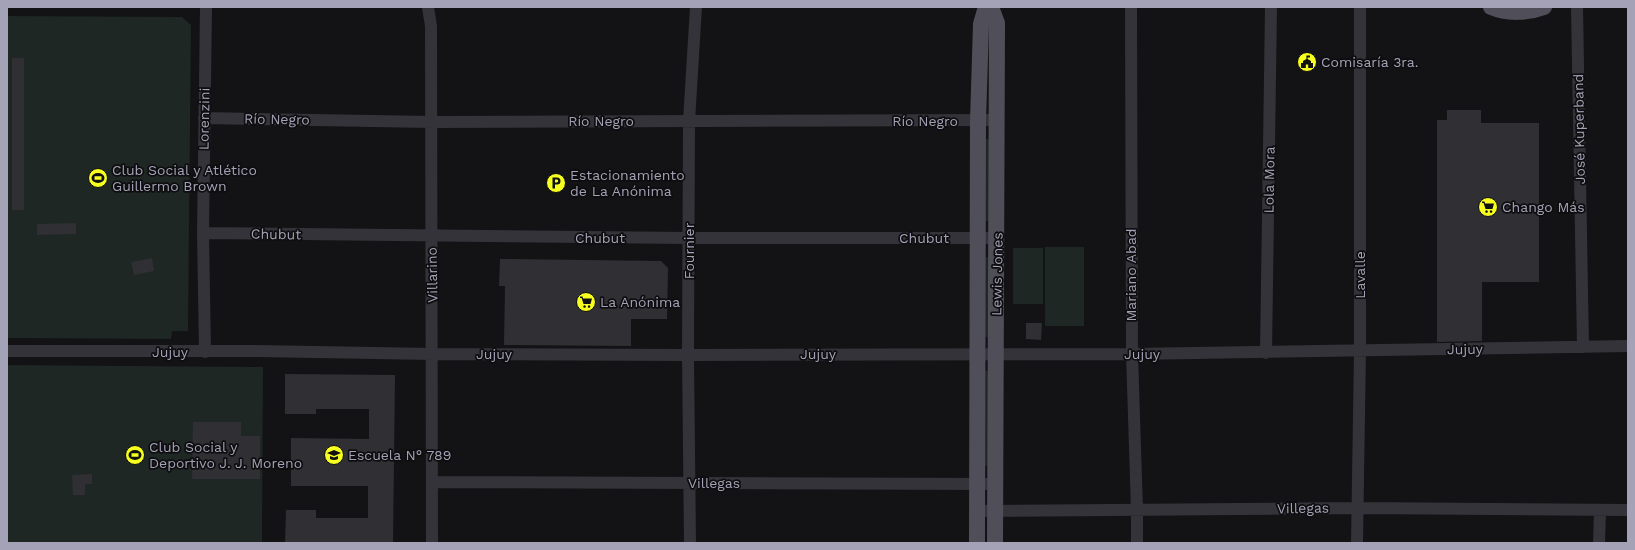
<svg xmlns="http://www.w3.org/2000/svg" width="1635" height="550" viewBox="0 0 1635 550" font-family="'Work Sans',sans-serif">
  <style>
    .green { fill: #1e2723 }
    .building { fill: #302f33 }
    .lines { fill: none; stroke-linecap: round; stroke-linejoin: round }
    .minor { stroke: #343339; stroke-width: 12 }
    .major { stroke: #504f59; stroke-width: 16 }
    .labels { text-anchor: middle; stroke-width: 3.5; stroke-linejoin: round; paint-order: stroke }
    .poi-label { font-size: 14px; fill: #a4a2b6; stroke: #0e0d0f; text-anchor: start }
    .street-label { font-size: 14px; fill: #a4a2b6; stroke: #0e0d0f }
  </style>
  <rect width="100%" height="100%" fill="#131214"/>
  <path class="green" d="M7,16L182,17L191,25L188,331H172L171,339L7,338Z
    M984,139H991L990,221H984Z
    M1045,247H1084V326H1045Z
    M1013,248H1043V304H1013Z
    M984,257H991L990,337H984Z
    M7,365L263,367L262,543H7Z
    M984,371H990L991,466H984Z"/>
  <path class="building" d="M12,58H24V210H12Z
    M1447,110H1481V123H1539V282H1482V341L1437,342V120H1447Z
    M76,223V234L37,235V224Z
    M152,258L154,271L134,275L131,262Z
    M500,259L661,261L668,268L667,319H631V346L504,345L505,286H499Z
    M1026,323H1042L1041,340L1026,339Z
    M285,374L395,375L393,543H285L286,510H316V518H368V486H291V438L369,439V409H316V414H285Z
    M193,422H241V436H260V479H192Z
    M92,474V484H85V495H73L72,475Z"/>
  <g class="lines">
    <path class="minor" d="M428,7L431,26L432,543
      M1131,7L1132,354L1137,510V543
      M1577,7L1583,347
      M204,118L432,122L997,120
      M203,233L689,238H997
      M7,351H256L433,354L688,355L1132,354L1628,346
      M205,352L203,233L206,7
      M1266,353L1271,7
      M433,482L995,484
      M978,511L1358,508L1628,510
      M690,543L688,355L689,121L696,7
      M1357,543L1360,351V7
      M1599,543L1600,510"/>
    <path class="major" d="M991,7L997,23L995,543
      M1491,7C1507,14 1528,13 1544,7
      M977,543L978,121L981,24L986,7"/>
  </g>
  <defs>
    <symbol id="civic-disc" viewBox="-11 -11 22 22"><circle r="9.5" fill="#f7ff1f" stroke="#0e0d0f"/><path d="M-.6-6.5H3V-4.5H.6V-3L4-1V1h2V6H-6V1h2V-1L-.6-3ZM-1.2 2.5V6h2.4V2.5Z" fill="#111"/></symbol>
    <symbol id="stadium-disc" viewBox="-11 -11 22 22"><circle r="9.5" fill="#f7ff1f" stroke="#0e0d0f"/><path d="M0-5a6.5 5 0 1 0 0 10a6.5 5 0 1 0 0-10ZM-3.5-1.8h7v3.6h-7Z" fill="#111"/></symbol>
    <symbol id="parking-disc" viewBox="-11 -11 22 22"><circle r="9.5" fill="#f7ff1f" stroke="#0e0d0f"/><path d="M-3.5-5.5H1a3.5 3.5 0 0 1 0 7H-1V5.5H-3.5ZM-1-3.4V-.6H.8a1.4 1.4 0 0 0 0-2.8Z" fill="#111"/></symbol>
    <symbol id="supermarket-disc" viewBox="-11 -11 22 22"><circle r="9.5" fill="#f7ff1f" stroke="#0e0d0f"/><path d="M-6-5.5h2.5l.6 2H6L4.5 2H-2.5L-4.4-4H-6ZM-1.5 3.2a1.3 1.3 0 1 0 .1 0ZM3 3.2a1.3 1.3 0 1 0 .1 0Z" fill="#111"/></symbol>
    <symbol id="school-disc" viewBox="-11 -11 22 22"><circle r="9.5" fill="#f7ff1f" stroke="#0e0d0f"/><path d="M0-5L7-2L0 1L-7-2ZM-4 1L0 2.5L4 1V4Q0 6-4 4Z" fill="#111"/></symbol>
  </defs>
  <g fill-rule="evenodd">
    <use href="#civic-disc" x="1296" y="51" width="22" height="22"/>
    <use href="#stadium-disc" x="87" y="167" width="22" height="22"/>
    <use href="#parking-disc" x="545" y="172" width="22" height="22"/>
    <use href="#supermarket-disc" x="1477" y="196" width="22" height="22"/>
    <use href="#supermarket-disc" x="575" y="291" width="22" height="22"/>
    <use href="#stadium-disc" x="124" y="444" width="22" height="22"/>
    <use href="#school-disc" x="323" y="444" width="22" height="22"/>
  </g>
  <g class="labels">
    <g class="poi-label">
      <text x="1321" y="67">Comisaría 3ra.</text>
      <text x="112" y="175">Club Social y Atlético<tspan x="112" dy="16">Guillermo Brown</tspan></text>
      <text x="570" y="180">Estacionamiento<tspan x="570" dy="16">de La Anónima</tspan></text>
      <text x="1502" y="212">Chango Más</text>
      <text x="600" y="307">La Anónima</text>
      <text x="149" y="452">Club Social y<tspan x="149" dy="16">Deportivo J. J. Moreno</tspan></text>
      <text x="348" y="460">Escuela N° 789</text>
    </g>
    <g class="street-label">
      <text transform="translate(204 119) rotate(-89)" y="5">Lorenzini</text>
      <text transform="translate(277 119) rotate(1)" y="5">Río Negro</text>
      <text x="601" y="126">Río Negro</text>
      <text x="925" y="126">Río Negro</text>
      <text transform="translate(1579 129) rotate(-91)" y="5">José Kuperband</text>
      <text transform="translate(1269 180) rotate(-89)" y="5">Lola Mora</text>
      <text transform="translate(276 234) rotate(1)" y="5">Chubut</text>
      <text x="600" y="243">Chubut</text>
      <text x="924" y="243">Chubut</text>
      <text transform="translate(689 251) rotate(-90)" y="5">Fournier</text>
      <text transform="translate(997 274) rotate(-89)" y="5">Lewis Jones</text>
      <text transform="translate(432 275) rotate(-91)" y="5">Villarino</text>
      <text transform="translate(1131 275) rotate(-90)" y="5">Mariano Abad</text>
      <text transform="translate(1360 275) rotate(-90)" y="5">Lavalle</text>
      <text transform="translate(1465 349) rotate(-1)" y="5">Jujuy</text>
      <text x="170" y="357">Jujuy</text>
      <text x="494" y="359">Jujuy</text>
      <text x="818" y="359">Jujuy</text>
      <text x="1142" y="359">Jujuy</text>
      <text x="714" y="488">Villegas</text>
      <text transform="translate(1303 508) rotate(-1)" y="5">Villegas</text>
    </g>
  </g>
  <rect width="1635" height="550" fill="none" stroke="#a4a2b6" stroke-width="16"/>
</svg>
